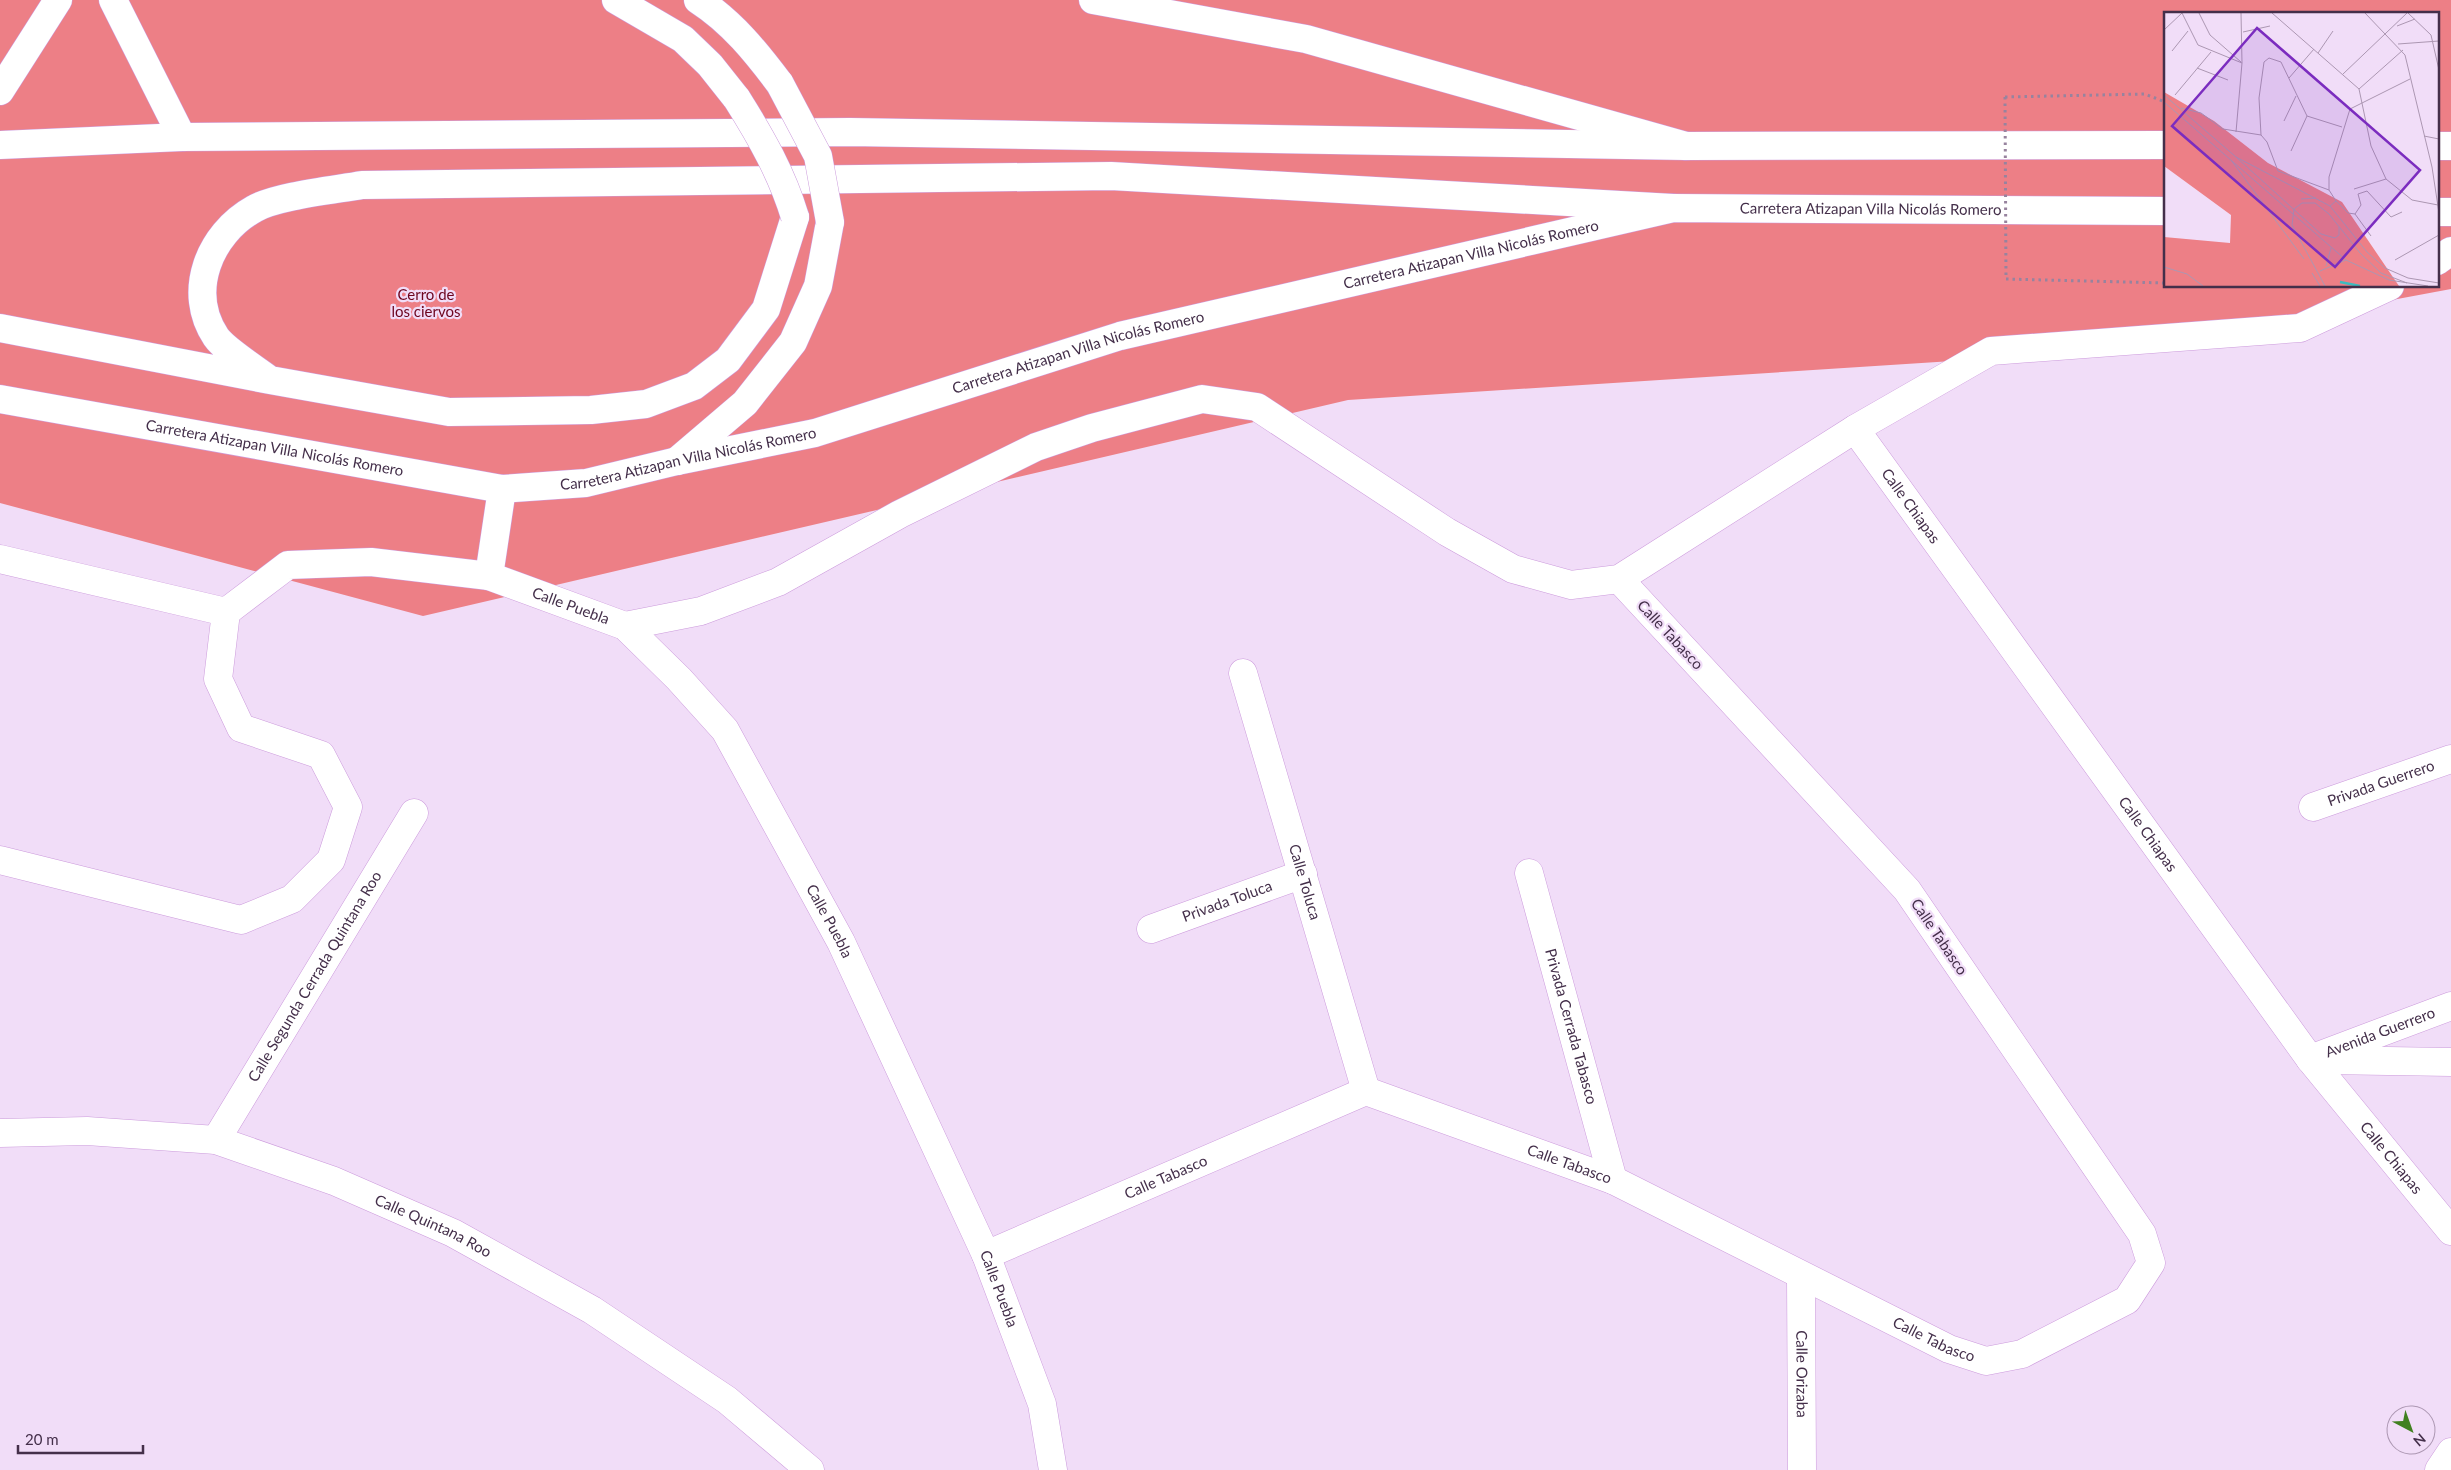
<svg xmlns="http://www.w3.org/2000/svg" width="2451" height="1470" viewBox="0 0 2451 1470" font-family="Lato,sans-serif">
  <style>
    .forest { fill: #ed7f86; fill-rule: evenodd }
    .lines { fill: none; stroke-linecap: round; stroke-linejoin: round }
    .minor-casing { stroke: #cc9bdc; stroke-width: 29 }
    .major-casing { stroke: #cc9bdc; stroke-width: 29 }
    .highway-casing { stroke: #cc9bdc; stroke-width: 29 }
    .path { stroke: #97839e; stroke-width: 3; stroke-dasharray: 2.5 4; stroke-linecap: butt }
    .minor { stroke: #fff; stroke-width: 28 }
    .major { stroke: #fff; stroke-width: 28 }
    .highway { stroke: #fff; stroke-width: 28 }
    .highway-bridge-casing { stroke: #cc9bdc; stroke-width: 29; stroke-linecap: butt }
    .path-bridge { stroke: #97839e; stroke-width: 3; stroke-dasharray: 2.5 4; stroke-linecap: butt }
    .highway-bridge { stroke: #fff; stroke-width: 28 }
    .labels { text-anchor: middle; stroke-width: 4.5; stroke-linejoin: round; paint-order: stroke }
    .street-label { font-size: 15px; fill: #442f4a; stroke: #f1ddf8 }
    .park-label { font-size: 15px; fill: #6d051e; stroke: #f1ddf8 }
    .inset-river { fill: none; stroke: #3cbcbf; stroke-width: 2.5 }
    .inset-road { fill: none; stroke: #ac97b2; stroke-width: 1 }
    .view { fill: #7b2cbf; fill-opacity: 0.15; stroke: #7b2cbf; stroke-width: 2.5 }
    .inset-edge { fill: none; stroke: #442f4a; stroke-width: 2.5 }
  </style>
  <rect width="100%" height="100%" fill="#f1ddf8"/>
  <path class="forest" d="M0,0H2451V289L2123,350L1348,400L423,616L0,503ZM2165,14H2437V286H2165Z"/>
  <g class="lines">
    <defs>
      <g id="minor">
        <path d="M113,0L182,137"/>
        <path d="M0,91L58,0"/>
        <path d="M2437,261L2451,251"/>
        <path id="s1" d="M1855,429L2310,1059L2451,1231"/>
        <path id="s2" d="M502,489L489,576L625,626L679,679L725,730L841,942L986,1255L1042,1404L1053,1470"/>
        <path d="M0,559L226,612L288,565L371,562L489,576"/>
        <path d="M625,626L701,611L778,582L900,514L1036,447L1092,428L1202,399L1257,407L1447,532L1513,569L1571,585L1619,579L1855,429L1991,351L2300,328L2390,286"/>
        <path id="s3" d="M1243,673L1366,1091"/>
        <path id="s4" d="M2313,807L2451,759"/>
        <path d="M0,860L241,920L292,899L331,860L348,807L321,755L241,728L218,679L226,612"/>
        <path id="s5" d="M1529,873L1613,1180"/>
        <path id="s6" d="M1151,929L1303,874"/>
        <path id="s7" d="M2310,1059L2451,1006"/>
        <path d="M2324,1060L2451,1062"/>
        <path id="s8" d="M0,1133L87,1131L216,1140L334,1181L453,1233L592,1310L727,1400L810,1470"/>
        <path id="s9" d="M216,1140L414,813"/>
        <path id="s10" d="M986,1255L1366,1091L1613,1180L1949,1349L1986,1361L2022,1354L2127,1300L2151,1263L2142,1234L1907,890L1619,579"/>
        <path id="s11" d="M1801,1276L1802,1470"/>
        <path d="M2439,1470L2451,1452"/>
      </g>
      <g id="major">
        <path d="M0,145L182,137L850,132L1686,146L2165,145"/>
        <path d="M2437,146H2451"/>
        <path d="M2437,212H2451"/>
        <path id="s12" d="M0,399L502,489L586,483L677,461L815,433L1120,336L1673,208L2165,211"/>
      </g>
      <path id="highway" d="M616,0L683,39L710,65L737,99
        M698,0C732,22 756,52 780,84
        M1093,0L1306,39L1686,146
        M0,328L270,380L449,412L591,410L646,404L694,386L728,360L766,309L795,217
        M270,380C257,370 224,349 216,337C186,292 209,234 254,209C276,196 334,190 362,185L1111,176L1673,208
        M677,461L745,403L793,342L818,286L830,222"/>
    </defs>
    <use href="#minor" class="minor-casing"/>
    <use href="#major" class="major-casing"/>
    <use href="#highway" class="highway-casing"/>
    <path class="path" d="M2005,97L2145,94L2165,102
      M2006,279L2165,283"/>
    <use href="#minor" class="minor"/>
    <use href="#major" class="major"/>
    <use href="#highway" class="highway"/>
    <defs>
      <path id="highway-bridge" d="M780,84L818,156L830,222
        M737,99C761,137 782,174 795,217"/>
    </defs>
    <use href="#highway-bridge" class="highway-bridge-casing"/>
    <path class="path-bridge" d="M2005,97L2006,279"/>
    <use href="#highway-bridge" class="highway-bridge"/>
  </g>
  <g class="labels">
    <g class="street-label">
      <text dy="5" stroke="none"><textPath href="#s12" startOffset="1914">Carretera Atizapan Villa Nicolás Romero</textPath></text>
      <text dy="5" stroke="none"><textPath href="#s12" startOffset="1509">Carretera Atizapan Villa Nicolás Romero</textPath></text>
      <text dy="5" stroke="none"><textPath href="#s12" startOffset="1104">Carretera Atizapan Villa Nicolás Romero</textPath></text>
      <text dy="5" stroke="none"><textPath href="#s12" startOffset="279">Carretera Atizapan Villa Nicolás Romero</textPath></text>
      <text dy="5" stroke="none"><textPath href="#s12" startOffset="699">Carretera Atizapan Villa Nicolás Romero</textPath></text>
      <text dy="5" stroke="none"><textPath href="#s1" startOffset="95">Calle Chiapas</textPath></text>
      <text dy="5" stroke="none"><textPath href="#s2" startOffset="175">Calle Puebla</textPath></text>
      <text transform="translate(1670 635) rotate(47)" y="5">Calle Tabasco</text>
      <text dy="5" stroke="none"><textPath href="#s4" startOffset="72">Privada Guerrero</textPath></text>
      <text dy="5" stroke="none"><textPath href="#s1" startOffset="500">Calle Chiapas</textPath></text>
      <text dy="5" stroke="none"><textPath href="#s3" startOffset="218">Calle Toluca</textPath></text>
      <text dy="5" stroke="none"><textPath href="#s6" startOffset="81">Privada Toluca</textPath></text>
      <text dy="5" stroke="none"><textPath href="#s2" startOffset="595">Calle Puebla</textPath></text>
      <text transform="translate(1939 937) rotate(56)" y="5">Calle Tabasco</text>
      <text dy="5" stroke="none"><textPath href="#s9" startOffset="191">Calle Segunda Cerrada Quintana Roo</textPath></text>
      <text dy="5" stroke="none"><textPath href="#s5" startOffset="159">Privada Cerrada Tabasco</textPath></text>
      <text dy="5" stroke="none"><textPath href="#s7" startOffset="75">Avenida Guerrero</textPath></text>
      <text dy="5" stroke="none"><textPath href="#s1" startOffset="905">Calle Chiapas</textPath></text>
      <text dy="5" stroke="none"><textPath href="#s10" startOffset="630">Calle Tabasco</textPath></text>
      <text dy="5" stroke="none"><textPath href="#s10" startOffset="196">Calle Tabasco</textPath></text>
      <text dy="5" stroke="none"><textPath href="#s8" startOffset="450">Calle Quintana Roo</textPath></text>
      <text dy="5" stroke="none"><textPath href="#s2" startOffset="1000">Calle Puebla</textPath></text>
      <text dy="5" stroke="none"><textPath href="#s10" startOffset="1035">Calle Tabasco</textPath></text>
      <text dy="5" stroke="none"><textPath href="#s11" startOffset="98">Calle Orizaba</textPath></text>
    </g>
    <g class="park-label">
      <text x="426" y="300">Cerro de<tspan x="426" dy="17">los ciervos</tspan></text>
    </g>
  </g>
  <g transform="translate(2164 12)">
    <rect width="275" height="275" fill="#f1ddf8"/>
    <path d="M0,80L50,109L104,151L178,190L235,274H0V225L66,231L67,203L0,154Z" fill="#ed7f86"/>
    <path class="inset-river" d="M176,270L196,274"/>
    <path class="inset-road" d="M18,1L34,33L78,51M35,1L46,23L77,50M108,1L195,77L207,134L222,167L248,188L274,193M201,1L241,43L268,155L275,201M244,1L267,23L275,58M233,14L251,7M0,18L18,1M79,20L106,14M234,32L275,29M8,39L24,19M154,41L169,19M33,56L64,68M179,62L243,1M125,66L150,37M195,77L239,38M0,83L72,145L166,194L203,240L221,256L244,266L275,271M11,83L47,40M0,90L182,248L225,268L264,274M17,96L37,101L59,117L97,123L103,130L114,159L165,178M120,109L132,84M72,120L78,51L77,1M97,123L95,86L100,50L105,46L117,50L143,104L178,115M260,124L275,127M127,139L143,104M72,145L157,222L171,226L175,223V215M67,148L140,247M190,177L222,167M137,187L152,186M172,189L184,201L191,202L207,224M166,194L172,189L165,178V165L186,97L246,67M191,202L197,193L194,182L203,179L227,205L238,200M231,248L275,223M162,254L167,236M0,255L23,262L39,274M156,259L182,248M148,261L156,274M161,274L128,213L130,197L138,191H151L165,202L196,241L217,261L243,271"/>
    <path class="view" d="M93,16L256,158L171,255L8,114Z"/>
    <rect width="275" height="275" class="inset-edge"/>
  </g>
  <g transform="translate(2411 1430) rotate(139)"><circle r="24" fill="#f1ddf8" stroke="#ac97b2"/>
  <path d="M0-4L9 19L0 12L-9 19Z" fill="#408020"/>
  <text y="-8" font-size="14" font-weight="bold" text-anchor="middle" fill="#442f4a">N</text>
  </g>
  <path d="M18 1445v8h125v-8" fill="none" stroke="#442f4a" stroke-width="2.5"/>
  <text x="25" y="1445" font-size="15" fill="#442f4a" stroke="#f1ddf8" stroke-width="4" paint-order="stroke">20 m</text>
</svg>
